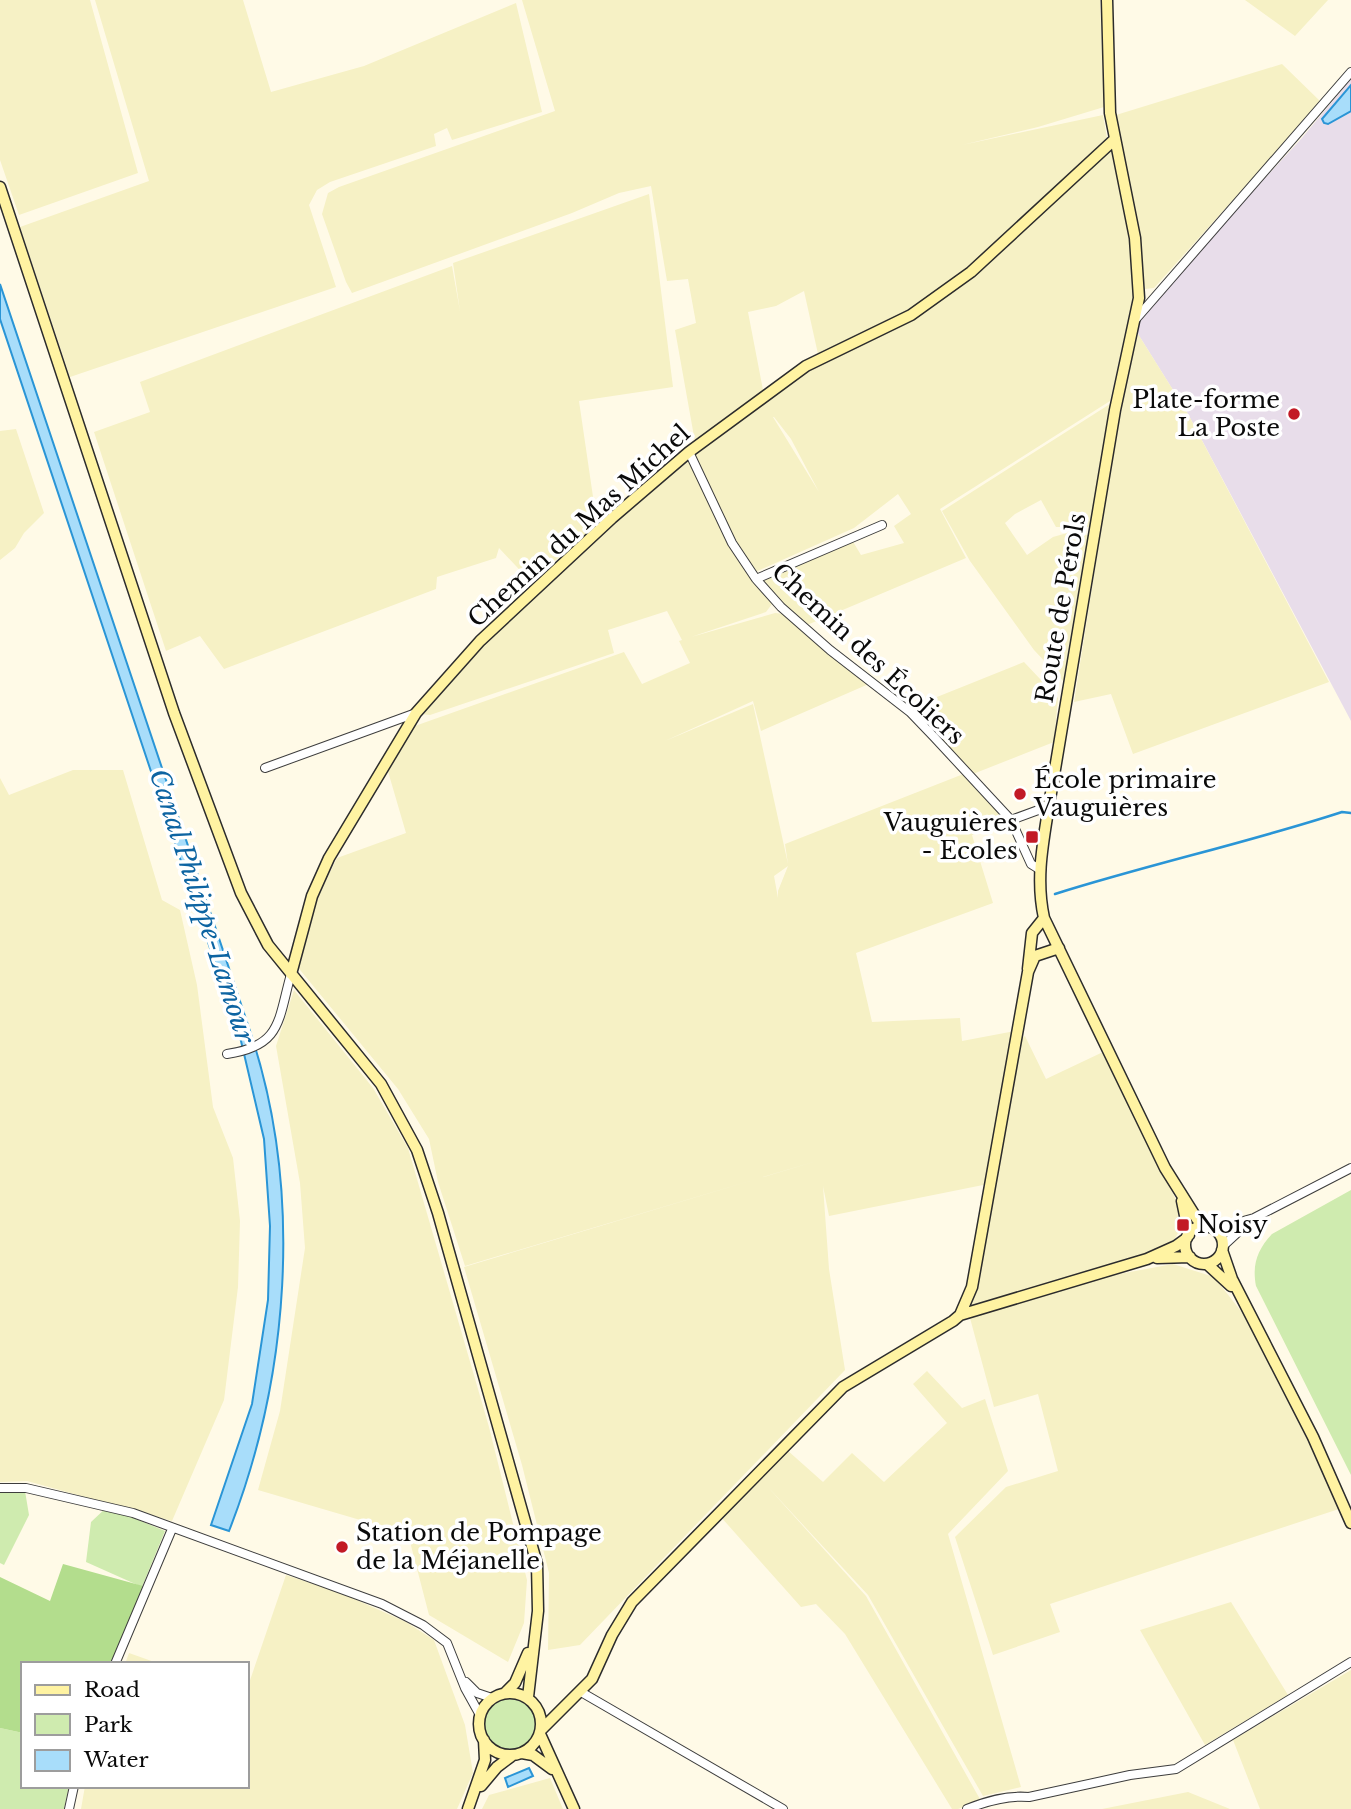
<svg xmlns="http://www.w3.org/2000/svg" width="1351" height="1809" viewBox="0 0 1351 1809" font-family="'Libre Baskerville',serif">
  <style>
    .industrial { fill: #e8ddea }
    .farmland { fill: #f6f1c5; fill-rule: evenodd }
    .green { fill: #cfebaf }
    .forest { fill: #b3dd8d }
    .water { fill: #a8ddfa; stroke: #2a95d6; stroke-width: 2 }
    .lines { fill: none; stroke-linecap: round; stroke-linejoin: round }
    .stream { stroke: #2a95d6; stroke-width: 2.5 }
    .street-casing { stroke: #3d3d3d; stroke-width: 10 }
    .secondary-casing { stroke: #2c2c2c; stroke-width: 13 }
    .street { stroke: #fff; stroke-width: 8 }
    .secondary { stroke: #fff3a2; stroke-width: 10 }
    .poi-dot { fill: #c21a26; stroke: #fff; stroke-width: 2.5 }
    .labels { text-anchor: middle; stroke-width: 7; stroke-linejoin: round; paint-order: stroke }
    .poi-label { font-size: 24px; fill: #0a0a0a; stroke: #fff; text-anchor: start }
    .street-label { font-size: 24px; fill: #0a0a0a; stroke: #fff }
    .water-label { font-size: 26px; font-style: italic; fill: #0d64a2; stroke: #fff }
  </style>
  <rect width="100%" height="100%" fill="#fffae7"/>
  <path class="industrial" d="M1351,79V721L1188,414L1138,334L1135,320L1301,139Z"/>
  <path class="farmland" d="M0,0H90L138,173L19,215L0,160Z
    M95,0H243L271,92L364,66L516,3L542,112L452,140L447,128L434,134L436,146L330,182L317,190L309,205L336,287L70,377L20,227L149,181Z
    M522,0H1100L1104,107L1038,127L962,145L1103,115L1107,138L967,270L913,308L890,320L818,354L804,291L776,306L748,312L763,390L695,442L675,330L696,323L688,279L667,281L651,186L619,193L572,213L352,293L346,282L322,214L328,193L339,187L555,111Z
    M1245,0H1328L1295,36Z
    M1282,64L1321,102L1154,288L1145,289L1116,115Z
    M1112,147L1135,270L1133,298L1110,401L940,509L966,558L807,625L783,607L758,579L852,540L861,555L904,543L894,526L911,514L898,494L854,528L753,573L694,458L696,448L784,379L933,304ZM774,417L791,439L819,492L773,417Z
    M649,194L673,387L579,401L597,524L531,582L499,548L496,558L437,577L436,589L224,669L200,636L166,651L94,432L150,412L140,382L452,266L460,311L453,263Z
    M1138,334L1188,414L1329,682L1133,754L1111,694L1074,702L1121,404Z
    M1110,404L1090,527H1056L1041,500L1015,514L1005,523L1027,555L1053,537L1067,533L1089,535L1065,683L1034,650L970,561L942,511Z
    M16,429L44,513L24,533L15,548L0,560V431Z
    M685,460H689L737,558L772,604L766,612L691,637L775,613L784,614L871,683L761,731L753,701L665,741L753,704L788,864L785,844L966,773L1006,823L972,835L993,903L856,953L872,1022L960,1018L962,1041L1015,1031L988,1184L829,1216L823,1186L829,1269L845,1370L580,1645L548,1650L549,1573L522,1465L464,1267L820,1160L465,1266L438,1182L429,1139L398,1089L296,965L311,911L337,858L406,833L387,768L412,727L624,652L642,684L690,663L679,641L682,640L667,611L608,630L614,653L430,715L420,714L486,634ZM788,866L778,891V898L774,876Z
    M1024,662L1058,698L1054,742L973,774L912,707Z
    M73,770H123L162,900L180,910L197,985L213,1107L233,1158L240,1221L238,1287L224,1400L172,1521L27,1481L0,1482V778L9,795Z
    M294,990L373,1088L408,1148L489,1427L527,1580L524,1623L508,1662L429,1615L408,1534L258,1490L280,1411L305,1248L300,1183L276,1046Z
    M1025,1036L1046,1079L1103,1052L1178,1204L1182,1226L1173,1242L1132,1260L971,1309L1020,1039Z
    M1173,1264L1214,1277L1244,1315L1342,1508L1050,1604L1060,1632L993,1655L955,1537L1006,1487L1058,1471L1038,1394L994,1407L970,1318L1103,1277Z
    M927,1371L962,1408L985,1399L1008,1471L948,1534L1021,1787L983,1796L868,1595L767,1486L866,1596L981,1801L958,1809H952L845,1634L816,1604L801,1607L720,1516L758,1476L761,1479L787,1450L823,1482L852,1453L884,1482L947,1423L913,1384Z
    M286,1575L341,1593L406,1622L434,1640L465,1725L473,1773L457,1809H81L85,1786H247V1689Z
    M1231,1602L1288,1695L1205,1745L1140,1630Z
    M129,1653L160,1664H125Z
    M1351,1670V1809H1260L1233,1740Z
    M550,1778L563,1809H482L489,1795Z
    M1188,1792L1230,1809H1102Z"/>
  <path class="green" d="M1351,1190V1475L1256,1286C1252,1265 1257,1250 1272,1234Z
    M25,1491L29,1515L4,1565L0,1563V1492Z
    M107,1507L165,1531L142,1587L86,1562L91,1522Z
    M485 1724a25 25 0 1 1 50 0a25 25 0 1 1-50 0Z
    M0,1728L23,1733V1786H69L64,1809H0Z"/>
  <path class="forest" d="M63,1564L143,1586L112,1664H23V1733L0,1728V1577L50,1601Z"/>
  <path class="water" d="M1351,85V111L1328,124L1324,123L1322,119Z
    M0,284L252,1037C303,1195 289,1378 229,1531L211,1525L252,1404L268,1300L270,1226L264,1139L241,1041L0,319Z
    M529,1768L533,1776L508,1787L505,1778Z"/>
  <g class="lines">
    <path class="stream" d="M1055,894C1150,864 1247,843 1342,812L1351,813"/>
    <defs>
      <path id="street" d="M1135,320L1351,72
        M689,452L732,543L756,579L781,607L830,650L910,712L934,737L1011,820L1031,864L1039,869
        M756,579L882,525
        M265,768L416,713
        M1011,820L1041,809L1048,811
        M227,1054C282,1046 278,1020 291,974
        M1215,1229L1254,1218L1351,1168
        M1223,1246L1249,1222
        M0,1488H26L133,1513L382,1604L423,1625L447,1643L465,1688L480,1715
        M115,1664L172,1529
        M466,1682L477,1693L492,1698
        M581,1692L783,1809
        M69,1809L74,1786
        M967,1809C987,1801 1007,1795 1029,1797L1130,1775L1176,1769L1351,1662"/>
      <path id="secondary" d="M1107,0L1110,113L1135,238L1139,298L1115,410L1048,811C1042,848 1036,881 1044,918L1165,1168L1197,1219L1209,1227
        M0,187L174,713L241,893L268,945L381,1084L417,1150L438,1213L537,1564L538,1611L528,1697
        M1028,969L1032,933L1044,918
        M291,974L312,896L329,858L416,713L480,641L612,518L689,452L806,366L911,315L971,272L1115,139
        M1182,1201L1189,1235
        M1185 1245a19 19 0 1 1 38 0a19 19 0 1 1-38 0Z
        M1222,1250L1232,1279L1313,1437L1351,1523
        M1157,1258L1190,1257
        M1207,1264L1231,1286
        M960,1315L1147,1259L1176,1246L1187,1238
        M479 1724a31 31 0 1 1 62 0a31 31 0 1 1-62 0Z
        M505,1693L515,1683L528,1653
        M541,1730L592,1679L612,1635L632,1602L843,1387L953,1321L960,1315L972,1287L1028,972L1035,956L1059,948
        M540,1734L574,1809
        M522,1753L533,1755L552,1769
        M481,1786L497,1767L513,1755
        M468,1809L485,1760L484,1740"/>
    </defs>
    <use href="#street" class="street-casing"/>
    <use href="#secondary" class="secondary-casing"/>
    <use href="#street" class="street"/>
    <use href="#secondary" class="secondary"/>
  </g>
  <g class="poi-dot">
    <circle cx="1294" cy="414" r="7"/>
    <circle cx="1020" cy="794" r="7"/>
    <rect x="1025" y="830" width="14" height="14" rx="3.5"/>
    <rect x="1176" y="1218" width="14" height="14" rx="3.5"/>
    <circle cx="342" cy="1547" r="7"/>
  </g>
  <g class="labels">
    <g class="poi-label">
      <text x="1280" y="408" text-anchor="end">Plate-forme<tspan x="1280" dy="28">La Poste</tspan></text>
      <text x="1034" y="788">École primaire<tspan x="1034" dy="28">Vauguières</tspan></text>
      <text x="1018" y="831" text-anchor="end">Vauguières<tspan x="1018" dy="28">- Ecoles</tspan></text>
      <text x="1197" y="1233">Noisy</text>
      <text x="356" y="1541">Station de Pompage<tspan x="356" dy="28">de la Méjanelle</tspan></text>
    </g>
    <g class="street-label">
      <text transform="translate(579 526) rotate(-42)" y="8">Chemin du Mas Michel</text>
      <text transform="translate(1061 608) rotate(-80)" y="8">Route de Pérols</text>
      <text transform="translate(868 654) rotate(43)" y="8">Chemin des Écoliers</text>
    </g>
    <g class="water-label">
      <text transform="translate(202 906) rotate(72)" y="9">Canal Philippe-Lamour</text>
    </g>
  </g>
  <rect x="21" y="1662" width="228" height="126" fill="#ffffff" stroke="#9d9d9d" stroke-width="2"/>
  <rect x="35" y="1685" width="35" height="10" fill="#fff3a2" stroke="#9d9d9d" stroke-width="2"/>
  <text x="84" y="1697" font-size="21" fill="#0a0a0a">Road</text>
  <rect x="35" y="1714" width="35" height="21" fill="#cfebaf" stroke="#9d9d9d" stroke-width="2"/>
  <text x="84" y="1732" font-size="21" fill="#0a0a0a">Park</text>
  <rect x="35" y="1750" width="35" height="21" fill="#a8ddfa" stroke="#9d9d9d" stroke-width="2"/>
  <text x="84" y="1767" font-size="21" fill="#0a0a0a">Water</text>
</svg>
